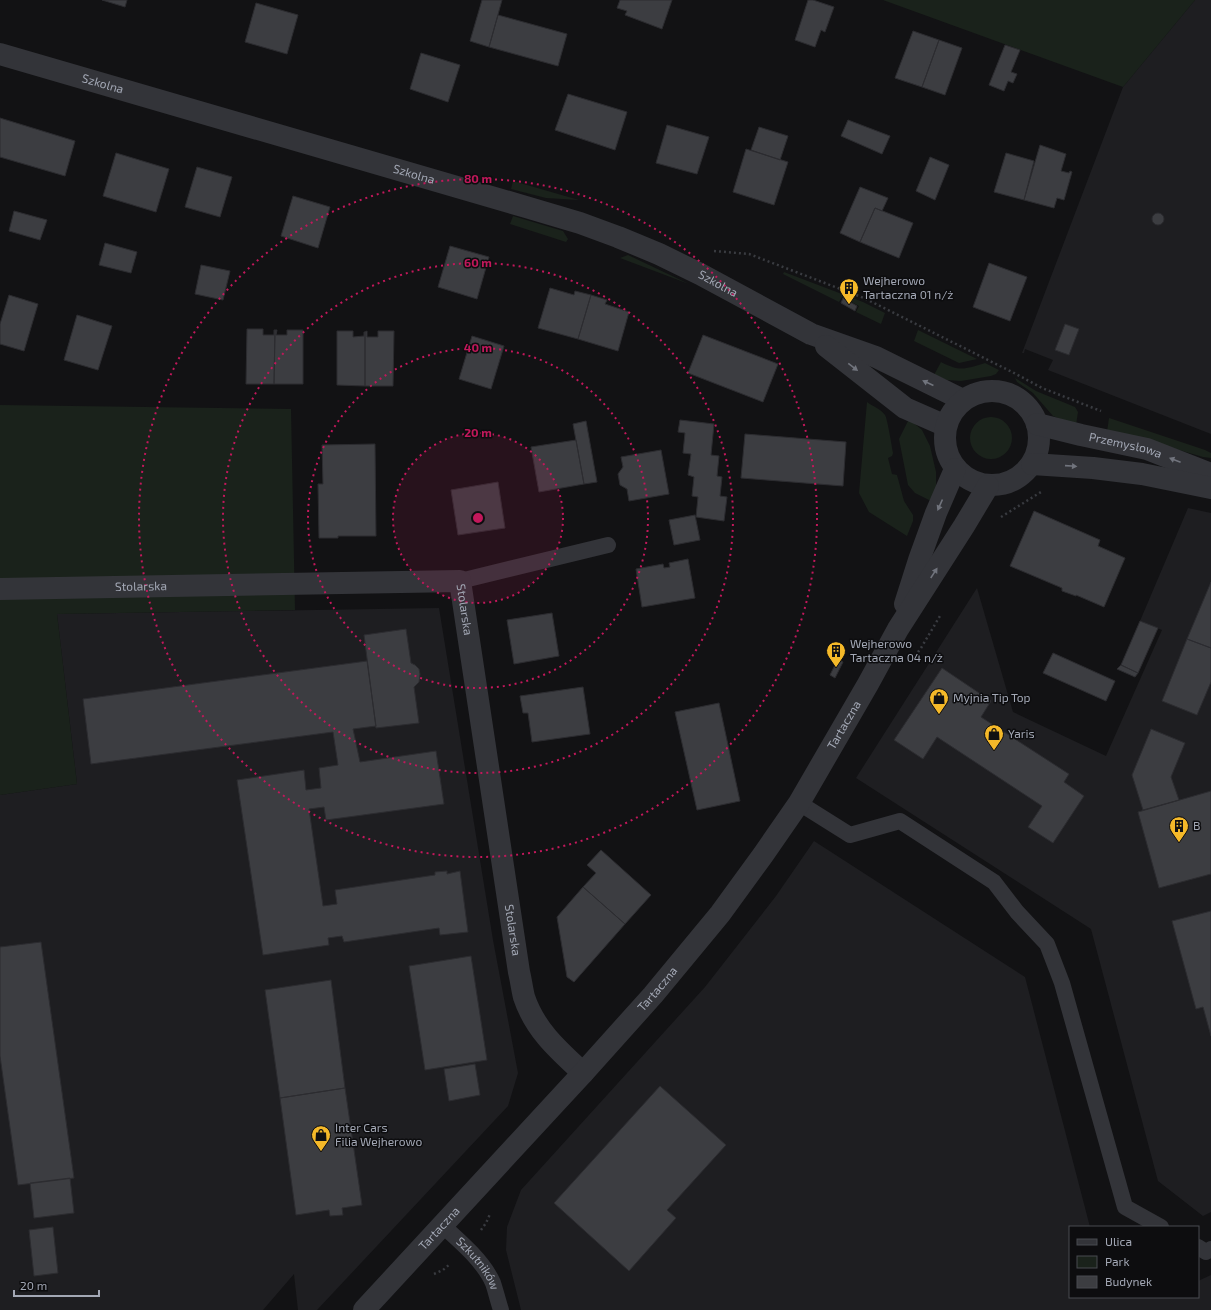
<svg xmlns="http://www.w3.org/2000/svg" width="1211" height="1310" viewBox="0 0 1211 1310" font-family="'Exo 2',sans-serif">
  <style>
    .built { fill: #1e1e21 }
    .green { fill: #1a221b }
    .building { fill: #3c3d41; stroke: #2c2c30 }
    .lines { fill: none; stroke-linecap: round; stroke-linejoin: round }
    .path { stroke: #393b40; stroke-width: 2.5; stroke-dasharray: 2 3; stroke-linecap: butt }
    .service { stroke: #333439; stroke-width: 16 }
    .minor { stroke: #333439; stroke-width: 22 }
    .tertiary { stroke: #333439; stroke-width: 22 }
    .oneway { fill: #71747d }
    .ring { fill: none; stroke: #c2185b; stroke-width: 2; stroke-dasharray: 2 4 }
    .labels { text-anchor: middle; stroke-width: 3; stroke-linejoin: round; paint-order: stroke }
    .street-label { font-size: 12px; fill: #a3a8b5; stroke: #0d0d0f }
    .poi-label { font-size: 12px; fill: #a3a8b5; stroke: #0d0d0f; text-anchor: start }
    .centre { fill: #c2185b; stroke: #0d0d0f; stroke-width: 2 }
    .ring-label { font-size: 12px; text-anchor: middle; font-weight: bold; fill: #c2185b; stroke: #0d0d0f; stroke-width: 3; stroke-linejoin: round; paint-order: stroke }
  </style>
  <rect width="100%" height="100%" fill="#121214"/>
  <path class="built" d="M1195,0H1211V434L1048,370L1053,360L1025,349L1024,353H1022L1123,87Z
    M1188,508L1211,513V1212L1203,1216L1158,1181L1091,929L856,778L977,588L1013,712L1106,756L1162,630L1140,621Z
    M439,608L493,940L518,1073L508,1106L317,1310H298L294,1274L263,1310H0V795L77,784L57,614Z
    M814,841L1025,977L1090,1227H1070V1297H1198V1281L1211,1275V1310H521L506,1250L507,1227L521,1190L705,987L776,896Z"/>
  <path class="green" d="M883,0H1195L1123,87Z
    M513,181L579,200L546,198L511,189Z
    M513,216L563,231L568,239L566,242L510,224Z
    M628,255L689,284L620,258Z
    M784,272L863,302L885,313L881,324L856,312L859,306L842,297L839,302L783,274Z
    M918,330L977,359L959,363L914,341Z
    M941,362C960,372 965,369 985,363L999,370L996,374L991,376L961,381L947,380L934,375Z
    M1015,378L1036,391L1075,407L1078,412L1076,425L1053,416L1033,393L1017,382Z
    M867,402C872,406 881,409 885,415C887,417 892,447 893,453L892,456L888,458L892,474L897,475L904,501L913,515V521L907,536L869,512L859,493Z
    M0,405L291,409L295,610L57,614L77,784L0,795Z
    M970 438a21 21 0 1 1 42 0a21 21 0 1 1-42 0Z
    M1109,418L1205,450L1211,453V458L1203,457L1155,443L1107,432Z
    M909,419L922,430L930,446L936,472V487L931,501L915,493L908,485L899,439Z"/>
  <path class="building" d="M102,0H127L125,7Z
    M482,0H502L489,47L470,41Z
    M620,0H672L662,29L625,15L627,11L617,8Z
    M808,0H813L834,7L825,32L821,30L815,47L795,40Z
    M256,3L298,15L287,54L245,42Z
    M498,15L567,34L558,66L489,47Z
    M913,31L939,40L922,87L895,78Z
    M939,40L962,48L945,95L922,87Z
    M1005,45L1020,50L1011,72L1017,74L1013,83L1008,81L1004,91L989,85Z
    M421,53L460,65L448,102L410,89Z
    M568,94L627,112L615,150L555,130Z
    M0,118L75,141L65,176L0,157Z
    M848,120L890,136L882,154L841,136Z
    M667,125L709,137L697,174L656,163Z
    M759,127L788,136L780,160L751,150Z
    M1040,145L1066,154L1061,171L1069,173L1070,171L1072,172L1064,200L1057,198L1054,208L1024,200Z
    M746,149L788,162L774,205L733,192Z
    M116,153L169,169L156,212L103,196Z
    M1006,153L1034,161L1024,200L994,192Z
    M930,157L949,165L935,200L916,191Z
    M197,167L232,177L220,217L185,207Z
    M860,187L888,198L882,211L875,208L860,242L840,233Z
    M293,196L330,207L318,248L281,236Z
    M875,208L913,223L899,258L860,242Z
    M14,211L47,220L40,240L9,231Z
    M1152 219a6 6 0 1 1 12 0a6 6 0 1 1-12 0Z
    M105,243L137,252L131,273L99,265Z
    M450,246L489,257L477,299L438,287Z
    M989,263L1027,277L1010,321L973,307Z
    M201,265L230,271L223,300L195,294Z
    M550,288L574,295L575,291L591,295L578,339L538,328Z
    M9,295L38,304L24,351L0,344V324Z
    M591,295L607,300L605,304L629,312L618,351L578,339Z
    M843,298L857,306L855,311L841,303Z
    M77,315L112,326L98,370L64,360Z
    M1065,324L1079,329L1069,355L1055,350Z
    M247,329H263V335H274V330H275L274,384H246Z
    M275,330H277L276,335H287V330H303V384H274Z
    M337,331H353V337L364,336V332H365V386L337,385Z
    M367,331V337H378V331H394L393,386H365V332Z
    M703,335L778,364L763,402L688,373Z
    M472,336L504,346L491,389L459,379Z
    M680,420L714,424L711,455L719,456L717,476L722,477L720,496L727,497L724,521L696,517L698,497L692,496L694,477L688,475L691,454L683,453L685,433L678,432Z
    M586,421L597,482L584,484L573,424Z
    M745,434L846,442L843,486L741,478Z
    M576,440L584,484L539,492L531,447Z
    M375,444L376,536H338V538H319L318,484H323L322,445Z
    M661,450L669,494L629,501L627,489L620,485L618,474L623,467L621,457Z
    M498,482L505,528L458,535L451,490Z
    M1034,511L1100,540L1098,546L1125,558L1104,607L1076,595V596L1062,591V588L1010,566Z
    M695,515L700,540L674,545L669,520Z
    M688,559L695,598L642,607L636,569L663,564L664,568L670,567L669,563Z
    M1211,582V648L1187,639Z
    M552,613L559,656L514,664L507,620Z
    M1140,621L1158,628L1138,673L1121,665Z
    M406,629L411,663L415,665L419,669L420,674L419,682L414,687L419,723L376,728L364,635Z
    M1187,639L1211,648V682L1197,715L1162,701Z
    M1053,653L1115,681L1106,701L1043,673Z
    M838,659L843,662L835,678L830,675Z
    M367,661L376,726L353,729L360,762L436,751L444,804L326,820L324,807L309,809L323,906L337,904L335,890L435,875V872L447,871V874L460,871L468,932L440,935L439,928L344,942L342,936L328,938L329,945L263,955L237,780L304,770L306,790L321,788L319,768L338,765L333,732L91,764L83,699Z
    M1121,665L1138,673L1135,677L1117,669Z
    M942,668L991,701L981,717L1069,774L1064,782L1084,796L1053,843L1028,827L1042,806L937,737L923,759L894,740Z
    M583,687L590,734L532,742L528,713H523L520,696Z
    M719,703L740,801L697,810L675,712Z
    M1151,729L1185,743L1171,777L1179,800L1143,810L1132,775Z
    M1211,791V874L1159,888L1138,812Z
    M601,850L651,895L625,924L583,887L596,873L587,865Z
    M583,887L625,924L574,982L567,977L557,917Z
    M1211,911V1036L1203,1007L1196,1009L1172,921Z
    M41,942L74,1178L18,1185L0,1056V947Z
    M471,956L487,1060L425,1070L409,966Z
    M331,980L345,1088L280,1098L265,990Z
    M475,1064L480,1095L449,1101L444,1069Z
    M660,1086L726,1145L667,1210L676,1218L629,1271L554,1203Z
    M345,1088L362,1205L342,1208L343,1215L330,1216L329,1210L296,1215L280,1098Z
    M70,1178L74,1213L34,1218L30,1183Z
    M53,1227L58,1273L34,1276L29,1230Z"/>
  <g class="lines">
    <path class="path" d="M714,251L749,254L864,298L1016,374L1042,388L1101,411
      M1001,517L1041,492
      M915,656L921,648L940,616
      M481,1230L486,1223L490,1214
      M434,1274L443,1270L450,1264"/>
    <g class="service">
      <path d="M460,581L608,545"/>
      <path d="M799,803L850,835L900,821L994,882L1017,912L1047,944L1062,983L1125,1207L1161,1227"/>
      <path id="s1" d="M442,1225C460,1241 484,1262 493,1283C496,1292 498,1301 501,1310"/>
      <path d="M1198,1247L1206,1252L1211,1249"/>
    </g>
    <path class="minor" id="s2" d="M0,589L460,581L519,972C521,980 522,989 524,997C535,1030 558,1050 583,1073"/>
    <g class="tertiary">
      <path id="s3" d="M0,54L526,207L580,223L618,237L659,254L700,274L811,334L876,357L963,400"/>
      <path d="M826,346L905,408L946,426"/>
      <circle cx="992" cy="438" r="47"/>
      <path id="s4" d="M1037,424L1081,435L1147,449L1211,474"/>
      <path d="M1032,464L1093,468L1142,474L1211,488"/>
      <path d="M905,604L919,560L936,513L955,469"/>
      <path id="s5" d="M364,1310L583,1073L653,995L720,914L763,855L799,803L868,684L898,629L964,526L988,486"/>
    </g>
  </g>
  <defs><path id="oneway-solid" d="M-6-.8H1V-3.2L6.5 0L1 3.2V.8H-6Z"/></defs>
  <g class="oneway">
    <use href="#oneway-solid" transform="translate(853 367) rotate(38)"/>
    <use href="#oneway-solid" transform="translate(928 383) rotate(-155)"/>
    <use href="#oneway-solid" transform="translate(1175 460) rotate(-159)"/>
    <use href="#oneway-solid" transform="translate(1071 466) rotate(4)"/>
    <use href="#oneway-solid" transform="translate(940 505) rotate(114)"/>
    <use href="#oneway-solid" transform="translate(934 573) rotate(-57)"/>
  </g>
  <circle cx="478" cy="518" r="85" fill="#c2185b" fill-opacity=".12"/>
  <g class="ring">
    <circle cx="478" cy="518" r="85"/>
    <circle cx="478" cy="518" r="170"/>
    <circle cx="478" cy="518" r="255"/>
    <circle cx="478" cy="518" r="339"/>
  </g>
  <defs>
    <symbol id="building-pin" viewBox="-11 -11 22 30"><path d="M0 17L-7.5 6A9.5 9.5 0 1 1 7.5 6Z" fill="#f5b929" stroke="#0d0d0f"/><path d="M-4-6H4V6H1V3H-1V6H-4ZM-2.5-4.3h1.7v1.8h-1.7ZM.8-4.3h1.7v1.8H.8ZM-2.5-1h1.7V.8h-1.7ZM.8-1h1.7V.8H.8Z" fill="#111"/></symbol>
    <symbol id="shop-pin" viewBox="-11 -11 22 30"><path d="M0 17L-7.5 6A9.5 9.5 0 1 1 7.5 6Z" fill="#f5b929" stroke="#0d0d0f"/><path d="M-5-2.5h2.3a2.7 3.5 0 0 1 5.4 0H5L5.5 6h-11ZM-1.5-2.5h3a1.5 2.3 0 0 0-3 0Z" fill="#111"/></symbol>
  </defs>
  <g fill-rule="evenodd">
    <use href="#building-pin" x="838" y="277" width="22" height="30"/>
    <use href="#building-pin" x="825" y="640" width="22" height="30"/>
    <use href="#shop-pin" x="928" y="687" width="22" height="30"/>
    <use href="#shop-pin" x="983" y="723" width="22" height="30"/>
    <use href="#building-pin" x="1168" y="815" width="22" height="30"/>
    <use href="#shop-pin" x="310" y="1124" width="22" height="30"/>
  </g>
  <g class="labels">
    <g class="street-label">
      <text dy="4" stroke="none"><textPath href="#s3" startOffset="107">Szkolna</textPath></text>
      <text dy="4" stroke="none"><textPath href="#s3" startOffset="431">Szkolna</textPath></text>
      <text dy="4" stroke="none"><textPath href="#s3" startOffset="755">Szkolna</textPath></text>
      <text dy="4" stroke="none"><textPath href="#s4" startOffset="91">Przemysłowa</textPath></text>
      <text dy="4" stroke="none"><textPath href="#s2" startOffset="141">Stolarska</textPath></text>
      <text dy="4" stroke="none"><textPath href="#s2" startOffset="489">Stolarska</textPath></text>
      <text dy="4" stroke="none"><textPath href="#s5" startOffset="759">Tartaczna</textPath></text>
      <text dy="4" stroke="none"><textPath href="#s2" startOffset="813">Stolarska</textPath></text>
      <text dy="4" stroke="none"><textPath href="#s5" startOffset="435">Tartaczna</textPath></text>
      <text dy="4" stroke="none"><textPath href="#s5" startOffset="111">Tartaczna</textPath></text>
      <text dy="4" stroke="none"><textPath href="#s1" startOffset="53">Szkutników</textPath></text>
    </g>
    <g class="poi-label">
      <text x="863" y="285">Wejherowo<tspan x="863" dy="14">Tartaczna 01 n/ż</tspan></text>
      <text x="850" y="648">Wejherowo<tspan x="850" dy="14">Tartaczna 04 n/ż</tspan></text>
      <text x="953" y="702">Myjnia Tip Top</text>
      <text x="1008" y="738">Yaris</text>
      <text x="1193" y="830">B</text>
      <text x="335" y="1132">Inter Cars<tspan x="335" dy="14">Filia Wejherowo</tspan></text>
    </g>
  </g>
  <circle cx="478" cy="518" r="6" class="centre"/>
  <g class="ring-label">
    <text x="478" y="183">80 m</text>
    <text x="478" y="267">60 m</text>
    <text x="478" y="352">40 m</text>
    <text x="478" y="437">20 m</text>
  </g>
  <rect x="1069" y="1226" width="130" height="72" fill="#0d0d0f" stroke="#494b51"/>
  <rect x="1077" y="1239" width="20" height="6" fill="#333439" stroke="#494b51"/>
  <text x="1105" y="1246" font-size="12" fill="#a3a8b5">Ulica</text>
  <rect x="1077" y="1256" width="20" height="12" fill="#1a221b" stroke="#494b51"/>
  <text x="1105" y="1266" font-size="12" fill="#a3a8b5">Park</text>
  <rect x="1077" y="1276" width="20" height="12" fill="#3c3d41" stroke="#494b51"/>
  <text x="1105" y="1286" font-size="12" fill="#a3a8b5">Budynek</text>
  <path d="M14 1290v6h85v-6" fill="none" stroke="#a3a8b5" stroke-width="2"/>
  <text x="20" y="1290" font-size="12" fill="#a3a8b5" stroke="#0d0d0f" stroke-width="3" paint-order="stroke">20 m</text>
</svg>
